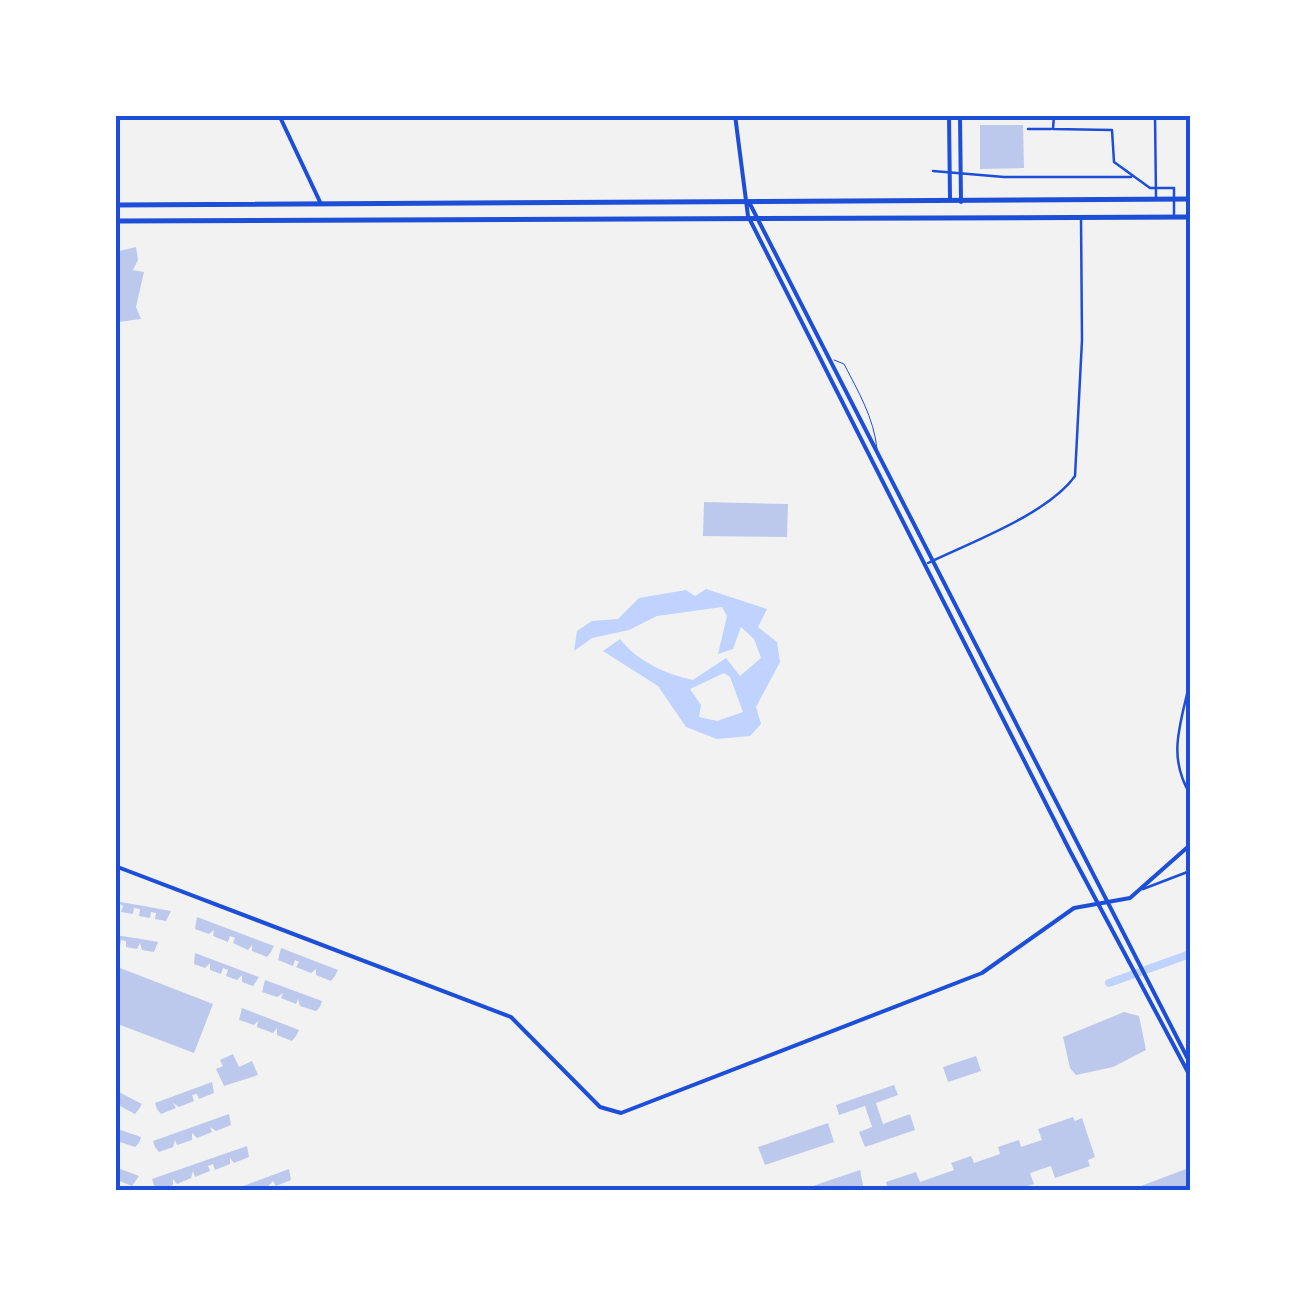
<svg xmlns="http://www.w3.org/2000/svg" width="1305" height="1305" viewBox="0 0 1305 1305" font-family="'Noto Sans',sans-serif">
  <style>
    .water { fill: #bfd3fe; fill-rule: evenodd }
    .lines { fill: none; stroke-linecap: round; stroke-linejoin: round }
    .canal { stroke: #bfd3fe; stroke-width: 8 }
    .building { fill: #bdc9ec }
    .service { stroke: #1d4ed8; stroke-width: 1 }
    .pedestrian { stroke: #1d4ed8; stroke-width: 2.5 }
    .minor { stroke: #1d4ed8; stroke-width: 2.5 }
    .tertiary { stroke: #1d4ed8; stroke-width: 4 }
    .secondary { stroke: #1d4ed8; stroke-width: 5 }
    .neatline { fill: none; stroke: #1d4ed8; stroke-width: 4 }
  </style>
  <rect width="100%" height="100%" fill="#f2f2f2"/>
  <path class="water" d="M706,589L767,609L758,627L777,642L780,662L756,707L761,724L750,736L717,739L686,727L658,686L603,651L620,639C637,661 665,674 693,680L726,658L740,676L761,658L754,639L741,627L733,649L718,654L727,616L722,607L657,616L629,630L592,638L574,651L577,631L592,621L618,619L639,598L686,590L695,596ZM724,673L730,677L743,712L717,721L699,717L701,705L690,689Z"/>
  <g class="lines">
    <path class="canal" d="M1109,983L1190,954"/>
  </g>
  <path class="building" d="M980,125H1023L1024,168L980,169Z
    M136,247L138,260L133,270L144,272L136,307L141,319L118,322L115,252Z
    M704,502L788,504L787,537L703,536Z
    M115,901L138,905L171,911L166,921L155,919L156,913L151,912L150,918L139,916L140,909L134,908L133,914L121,912L123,906Z
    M197,917L274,946L271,952L267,957L252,951V945L248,950L233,943L235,938L230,936L228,942L213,936L214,930L209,934L195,929Z
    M115,935L141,939L158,942L154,952L142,950L140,943L137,949L126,947V941L121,940L120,946H115Z
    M281,948L338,970L335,976L331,981L316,975V969L311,973L296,967L299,962L295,960L293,966L278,960Z
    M195,953L259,977L253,986L242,982V975L237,980L226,976L228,970L223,968L221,974L210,970V963L205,968L194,964Z
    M115,966L213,1004L194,1053L115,1023Z
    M265,980L322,1001L320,1007L316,1011L300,1006L298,999L296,1004L281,998L283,993L277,997L262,992Z
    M242,1008L299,1030L296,1036L292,1041L277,1035V1028L273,1033L257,1027L258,1021L254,1025L239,1020Z
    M1124,1012L1139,1016L1146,1050L1113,1067L1076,1075L1070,1068L1063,1037Z
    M233,1054L239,1067L252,1061L258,1075L224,1086L216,1069L223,1066L220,1060Z
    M976,1056L981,1071L948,1082L943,1067Z
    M212,1082L214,1093L199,1099L197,1094L192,1095L194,1101L179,1107L173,1103L176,1108L161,1114L157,1109L155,1103Z
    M894,1085L898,1095L876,1103L883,1124L910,1114L915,1130L865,1147L859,1132L872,1127L865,1106L839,1115L836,1105Z
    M115,1090L142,1104L139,1109L135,1114L120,1106L119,1099L115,1106Z
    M229,1114L231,1125L216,1131L210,1127L212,1132L197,1138L192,1133V1140L177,1145L175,1140L173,1147L159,1152L155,1147L153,1141Z
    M1073,1117L1075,1121L1082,1118L1095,1157L1088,1160L1090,1166L1055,1178L1051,1166L1030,1173L1034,1184L1015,1190H888L886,1182L916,1172L920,1182L954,1170L951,1163L971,1156L974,1163L1000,1154L998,1147L1019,1140L1021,1147L1042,1140L1038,1129Z
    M828,1123L834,1142L765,1165L758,1147Z
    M115,1128L141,1137L139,1143L135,1147L120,1142L118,1135L115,1142Z
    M247,1146L249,1157L234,1163L230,1158V1164L215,1170L213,1164L208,1166L210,1171L195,1177L193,1171L191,1178L177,1184L173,1179V1185L159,1190L154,1185L152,1179Z
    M115,1167L139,1176L132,1186L117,1180Z
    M289,1169L291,1180L276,1186L273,1181L265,1190H232Z
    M1186,1169L1190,1186L1178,1190H1130Z
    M860,1170L864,1190H804V1189Z"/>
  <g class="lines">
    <path class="service" d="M834,360L844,364C858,391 874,418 877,449"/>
    <path class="pedestrian" d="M1054,115L1053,129L1112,130L1114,162L1150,188H1174V216
      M1028,129H1051
      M933,171L1004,177H1131"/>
    <path class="minor" d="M1155,115L1156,197
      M928,563C971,542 1048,514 1075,476L1082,340L1081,217
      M1190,680C1182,722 1166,754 1190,794
      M1143,889L1190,871"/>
    <path class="tertiary" d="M279,115L321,204
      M735,115L748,216L1071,853L1190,1076
      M949,115L950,200
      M960,115L961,202
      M750,204L1190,1063
      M115,866L511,1017L600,1107L621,1113L982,973L1074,908L1130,898L1190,845"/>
    <path class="secondary" d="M115,205L1190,199
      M115,221L1190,217"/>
  </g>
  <rect width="1305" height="1305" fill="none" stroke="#ffffff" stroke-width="235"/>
  <rect x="118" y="118" width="1070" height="1070" class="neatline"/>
</svg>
